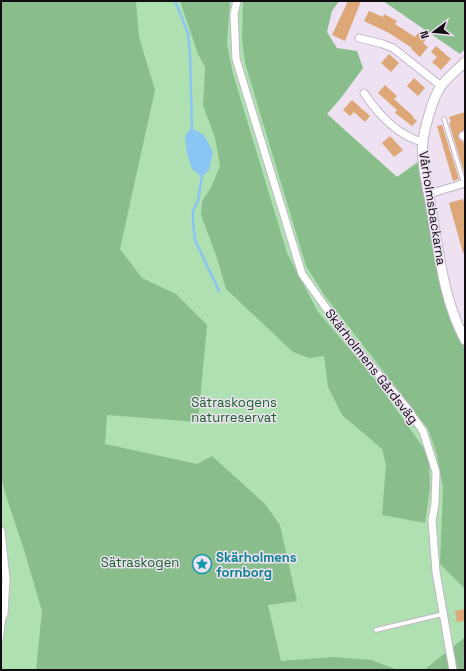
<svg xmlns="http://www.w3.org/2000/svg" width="466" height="671" viewBox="0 0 466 671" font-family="'Space Grotesk',sans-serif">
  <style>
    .green { fill: #afe0b1 }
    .forest { fill: #89be8c }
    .water { fill: #8ac5f3 }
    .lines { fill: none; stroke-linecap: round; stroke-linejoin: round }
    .stream { stroke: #8ac5f3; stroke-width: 2.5 }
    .building { fill: #dda778 }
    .service-casing { stroke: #c3b7c8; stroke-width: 5.5 }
    .minor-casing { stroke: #c3b7c8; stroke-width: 9 }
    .tertiary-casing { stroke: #c3b7c8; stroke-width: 11 }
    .service { stroke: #fff; stroke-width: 3.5 }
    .minor { stroke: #fff; stroke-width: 7 }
    .tertiary { stroke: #fff; stroke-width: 9 }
    .labels { text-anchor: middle; stroke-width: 3; stroke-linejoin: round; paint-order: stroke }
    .street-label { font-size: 13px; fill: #110d12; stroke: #ede1f2 }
    .park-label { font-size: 13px; fill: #176326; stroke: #ede1f2 }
    .culture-label { font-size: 13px; font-weight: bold; fill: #0d838f; stroke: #ede1f2; text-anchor: start }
  </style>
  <rect width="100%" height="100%" fill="#ede1f2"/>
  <path class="green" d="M1,1H312L327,114L397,177L418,161L444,298L451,320L465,348V670H1Z"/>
  <path class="forest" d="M1,1H136L139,37L155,90L120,249L142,278L176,294L207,325L198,422L107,415L105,444L197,464L212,456L265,504L280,525L297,601L268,605L281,661L333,657L371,660L398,670H36L42,611L24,550L6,496L1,476Z
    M180,1H230L227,44L233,74L287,253L318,312L371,374L423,447L429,461L430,488L425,523L382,515L386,465L382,449L342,415L328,387L324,356L309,358L293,352L226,289L217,258L201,215L202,201L211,188L220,166L215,138L203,105L205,67L198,54Z
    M243,1H339L332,11L327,32L337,48L357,51L363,68L341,98L327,114L397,177L419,162L444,298L455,329L465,348V589L440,564L443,488L436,451L428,429L325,296L306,266L245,63L242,39Z
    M383,1H465V49L460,54Z
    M465,637V670H424Z"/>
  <path class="water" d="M191,128L204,135L213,152L209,170L202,177L192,169L187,154L185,136Z"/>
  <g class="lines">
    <path class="stream" d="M175,1L188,33L190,53L192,132
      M202,173V177L198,201L193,211V223L195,240L219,291"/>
  </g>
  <path class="building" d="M348,1H361L345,41L332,35Z
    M369,11L383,17L384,14L397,21L395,24L415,37L419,32L427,38L423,43L428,47L420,57L411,49L412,48L389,33L364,21Z
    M436,46L451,59L441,70L432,62L437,57L431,52Z
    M389,54L399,63L391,72L381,63Z
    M414,78L425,88L418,96L407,86Z
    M385,85L397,96L394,99L414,117L413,118L417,121L412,126L395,113L397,110L378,93Z
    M352,100L370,116L365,122L354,112L350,116L343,110Z
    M465,112V130L460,132L458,136L460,140L463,141L465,148V175L449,123L451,122L449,117Z
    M442,125L459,179L453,181L437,126Z
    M390,136L403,150L394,157L382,143Z
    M463,199L465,206V253H463L449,203Z
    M465,609V621L457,622L455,611Z"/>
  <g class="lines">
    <defs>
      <path id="service" d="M444,119L464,183
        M376,630L443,614
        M1,639L4,615"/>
      <path id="minor" d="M237,1L234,14L236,59L302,274L346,336L406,407L423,431L436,472L435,504L432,520L436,572L453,670
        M359,38L383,44L393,48L441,86
        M364,93C378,114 397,135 422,142
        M463,136L465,135
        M429,194L465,183
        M1,531L6,579L4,614"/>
      <path id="tertiary" d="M465,62C457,70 448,77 441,86C433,97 425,126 423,141C420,159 428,189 431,207C439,251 443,299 465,340"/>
    </defs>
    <use href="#service" class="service-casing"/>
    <use href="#minor" class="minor-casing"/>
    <use href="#tertiary" class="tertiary-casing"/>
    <use href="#service" class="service"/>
    <use href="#minor" class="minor"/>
    <use href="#tertiary" class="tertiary"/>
  </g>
  <defs>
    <symbol id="sight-ring" viewBox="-11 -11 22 22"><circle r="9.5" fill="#ede1f2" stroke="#0f9aa8" stroke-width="1.5"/><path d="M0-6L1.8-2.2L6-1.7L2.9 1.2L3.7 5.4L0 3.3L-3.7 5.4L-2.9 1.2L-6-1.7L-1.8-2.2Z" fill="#0f9aa8"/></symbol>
  </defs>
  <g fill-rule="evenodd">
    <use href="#sight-ring" x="191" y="553" width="22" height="22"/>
  </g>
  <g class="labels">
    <g class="street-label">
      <text transform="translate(433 208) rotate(81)" y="5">Vårholmsbackarna</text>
      <text transform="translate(372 366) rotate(52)" y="5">Skärholmens Gårdsväg</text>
    </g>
    <g class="park-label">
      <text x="234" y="407">Sätraskogens<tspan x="234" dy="15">naturreservat</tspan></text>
      <text x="140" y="567">Sätraskogen</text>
    </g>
    <g class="culture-label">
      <text x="216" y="562">Skärholmens<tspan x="216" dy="15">fornborg</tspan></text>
    </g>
  </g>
  <rect width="466" height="671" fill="none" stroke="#110d12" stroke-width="4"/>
  <g transform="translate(434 32) rotate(254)" stroke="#ede1f2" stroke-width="3" paint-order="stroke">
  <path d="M0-3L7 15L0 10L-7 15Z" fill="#110d12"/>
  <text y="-6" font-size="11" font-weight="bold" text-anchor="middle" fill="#110d12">N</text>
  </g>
</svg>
